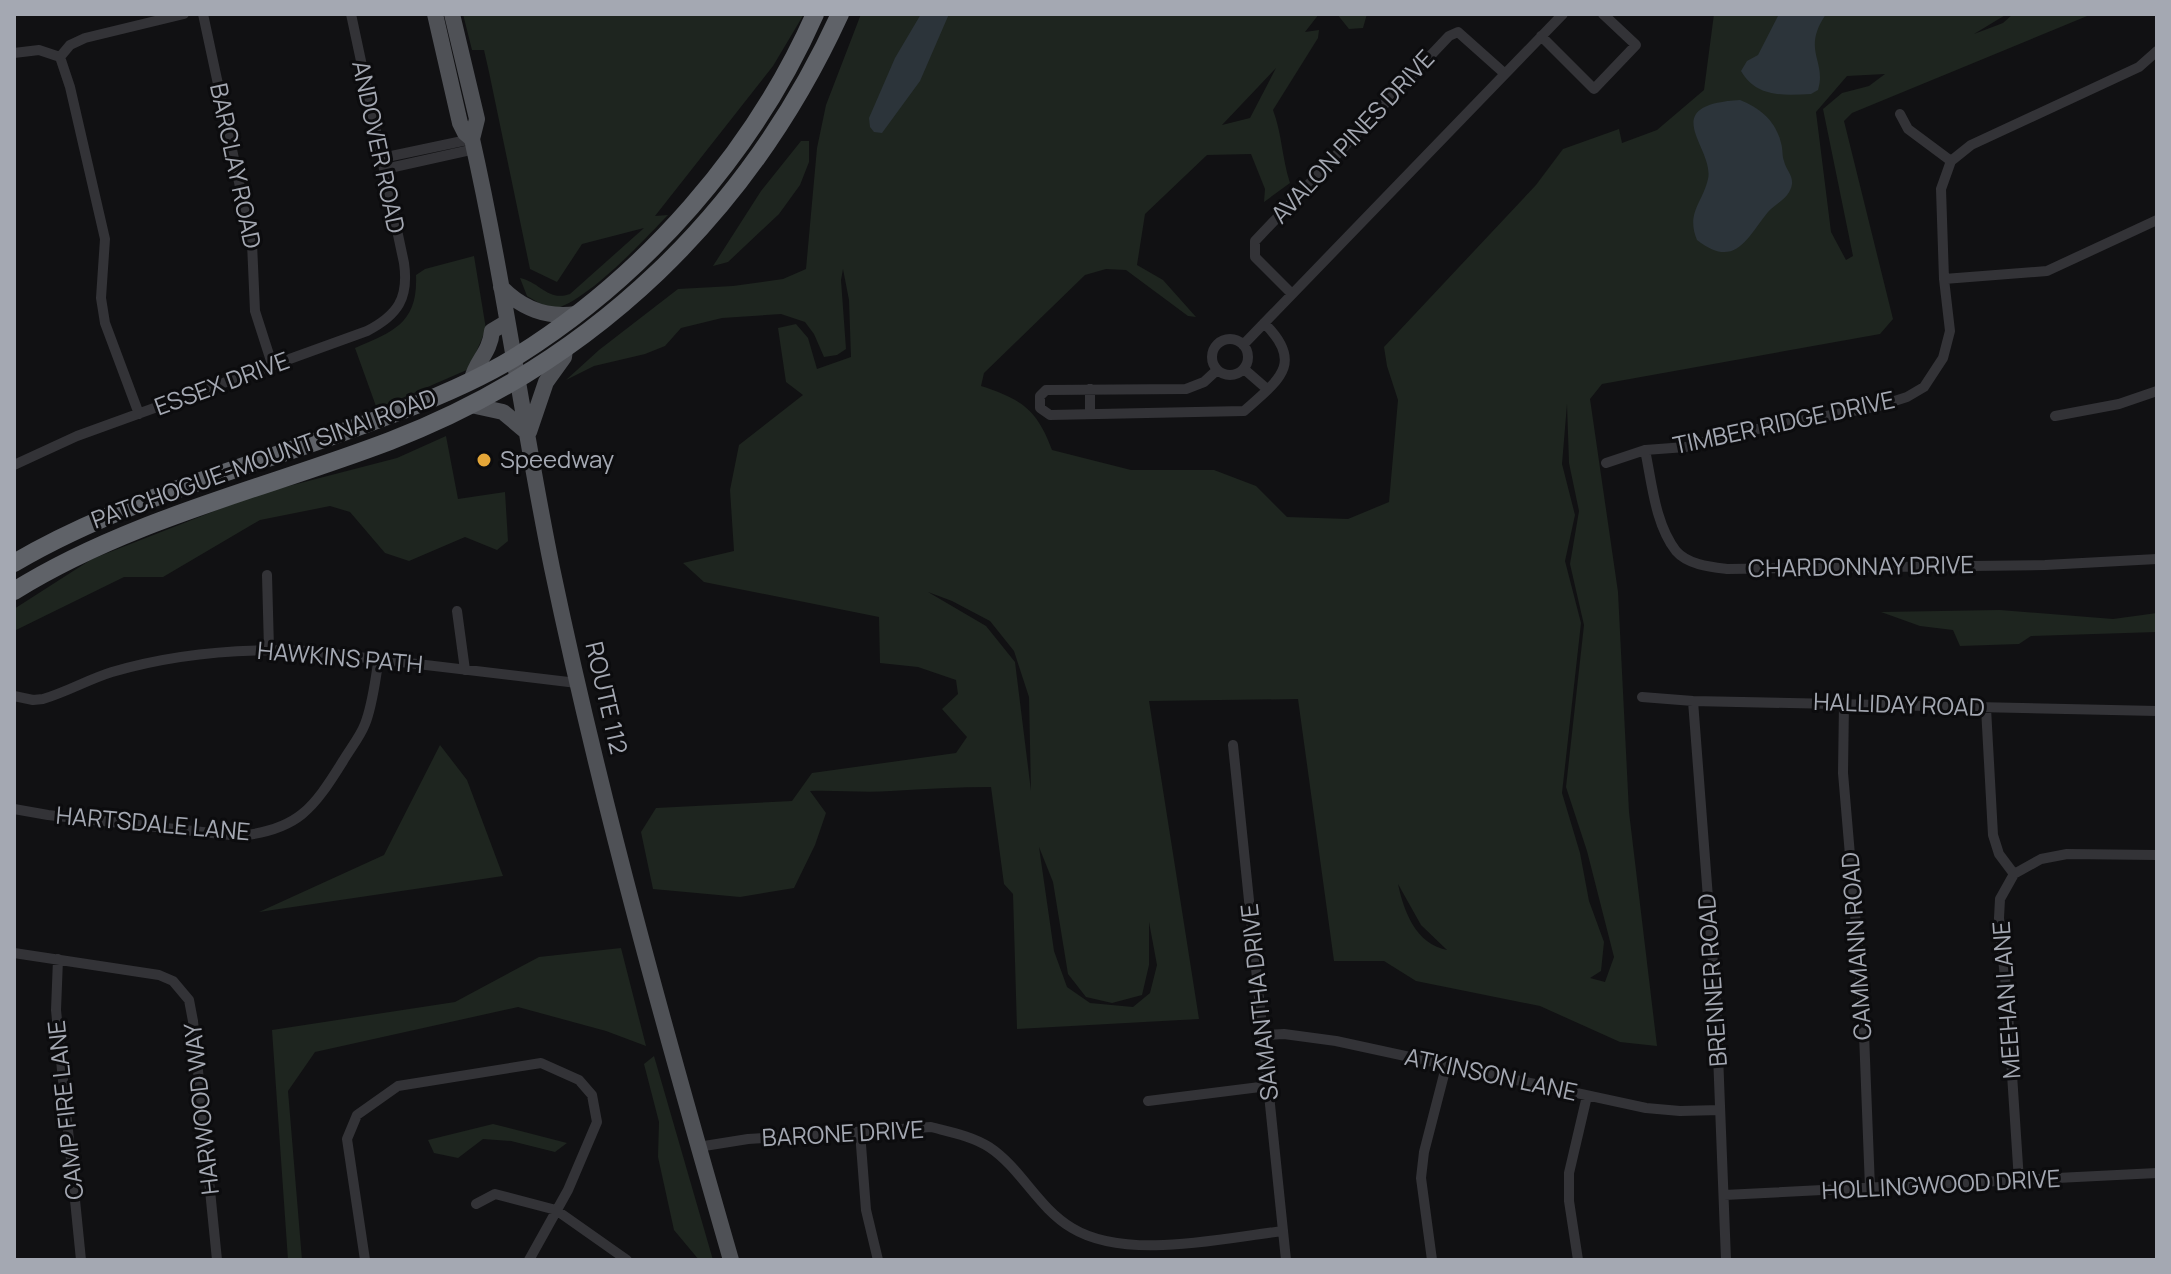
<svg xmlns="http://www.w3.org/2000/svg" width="2171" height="1274" viewBox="0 0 2171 1274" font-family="Manrope,sans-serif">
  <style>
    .green { fill: #1e251f; fill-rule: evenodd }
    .water { fill: #2c343a }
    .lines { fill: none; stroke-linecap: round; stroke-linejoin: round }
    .street { stroke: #333337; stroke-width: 10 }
    .primary { stroke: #4f5156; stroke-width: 16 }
    .highway { stroke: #5f6268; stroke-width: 18 }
    .poi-dot { fill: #e4a638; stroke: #0c0c0e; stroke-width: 3 }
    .labels { text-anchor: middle; stroke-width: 6; stroke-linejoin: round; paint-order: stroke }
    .street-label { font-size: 24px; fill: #a4a8b2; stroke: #0c0c0e }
    .poi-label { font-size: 24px; fill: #a4a8b2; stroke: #0c0c0e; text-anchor: start }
  </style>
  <rect width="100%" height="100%" fill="#111113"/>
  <path class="green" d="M463,14H804L773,66L655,216L668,215C642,242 586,303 551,310L527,296L520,278C540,282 548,302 570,294L644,228L582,244L557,282L530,269L489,72L484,50H472Z
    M861,14H1319L1305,32L1319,30L1318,38L1273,110C1282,134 1282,158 1290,183L1264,202L1265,189L1251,154L1207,155L1145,214L1137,265L1163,280L1196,317L1188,316L1126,270L1106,269L1085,275L984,373L981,386C1021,399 1037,409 1052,450L1131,470H1214L1256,486L1287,517L1348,519L1389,502L1398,400L1387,366L1384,347L1536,185L1563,149L1619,129L1622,143L1657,130L1704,90L1714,14H2007L1974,34L2003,23L2013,14H2092L1852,113L1844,121L1893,319L1880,334L1602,384L1590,399L1618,592L1629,812L1657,1046L1620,1042L1540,1006L1416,981L1384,961H1334L1298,699L1149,701L1199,1019L1017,1029L1013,894L1004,884L991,787C958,787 925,789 891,791C864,793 837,790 810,791L826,813L815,845L794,888L740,897L653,889L641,832L656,808L792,801L812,773L956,753L967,737L942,709L958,694L956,680L918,667L880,663L879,617L704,582L683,563L734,551L730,490L739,445L803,395L786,382L778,328L796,324L808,338L817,369L851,357L849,300L843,269L841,280L846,349L837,355L824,357L814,334L805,322L781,314L722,318L681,328L665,346L645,354L594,366L566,380L599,350L678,289L733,286L783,279L806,269L817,148L826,105ZM1276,68L1250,118L1222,125ZM1885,74L1869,86L1842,93L1823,109L1853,256L1846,260L1831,232L1816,112L1847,76ZM1567,404L1569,463L1579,511L1570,564L1584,625L1566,787L1587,851L1614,957L1605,982L1590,978L1601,971L1604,942L1589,901L1580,853L1562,793L1581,623L1565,561L1575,515L1562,464ZM928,592L952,601L990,621L1014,651L1029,697L1031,791L1015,662L986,626ZM1039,847L1053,882L1068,974L1086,997L1112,1003L1142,995L1149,965V922L1157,965L1150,993L1133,1007L1090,1003L1067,987L1054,951ZM1398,884L1421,925L1447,950C1416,944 1404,912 1398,884Z
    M1337,14H1367L1363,28L1349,29Z
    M801,141H809V162L800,185L779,214L728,262L713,266L761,191Z
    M474,256L486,329L469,369L377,409L355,348C394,331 418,323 416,275L425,269Z
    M446,436L458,499L505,492L508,541L497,550L465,537L409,561L385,553L350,512L330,506L260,520L163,577H124L14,631V609L92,559L258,494L397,458Z
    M2000,610L2113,619L2157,613V632L2031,636L2019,644L1960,646L1953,630L1920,626L1881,612Z
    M440,745L467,780L503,876L259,912L384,855Z
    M621,948L646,1046L606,1031L518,1007L315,1052L288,1091L302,1260H288L272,1030L455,1002L539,957Z
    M654,1056L713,1260H699L674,1230L658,1157L659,1122L644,1064Z
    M493,1124L567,1143L555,1152L511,1141L483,1139L458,1158L434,1153L428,1140Z"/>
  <path class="water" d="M921,14H949L920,81L882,133L874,132L870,127L869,118L895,58Z
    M1779,14H1826C1801,51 1827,60 1818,90L1811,94C1783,95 1757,98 1741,71L1747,61L1758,55Z
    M1740,100C1760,108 1776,121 1781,143C1783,149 1782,156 1784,161C1786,170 1793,175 1792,184C1790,198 1776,203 1768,212C1747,238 1735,270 1697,240C1686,213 1702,204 1708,179C1715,148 1654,105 1740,100Z"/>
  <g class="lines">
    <path class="street" d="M203,14L252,243L255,311L272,364
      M1541,36L1594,89L1636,45L1603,14
      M14,53L39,50L60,57L70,87L105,239L101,298L105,323L139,414
      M60,57L70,45L85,38L184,14
      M1900,114L1908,129L1951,161
      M382,158L472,139
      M385,169L475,149
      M1944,279L2047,271L2157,220
      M1292,294L1255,257V241L1449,36L1458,32L1504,73
      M1212 357a18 18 0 1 1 36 0a18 18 0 1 1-36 0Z
      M1243,345L1563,14
      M1244,369L1267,389
      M1217,370L1204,382L1186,389L1046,390L1040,396V408L1050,415L1244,411C1279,380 1305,363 1264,323
      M1090,389V414
      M2055,416L2119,404L2157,391
      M1645,450C1652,483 1655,524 1676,551C1688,565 1711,567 1728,569L2045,565L2157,559
      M1606,463L1645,450L1686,447L1731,434L1879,406L1907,397L1924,387L1943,358L1950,331L1944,279L1941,189L1951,161L1971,145L2139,67L2157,51
      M14,465L77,436L367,331C398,315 409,298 404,263L351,14
      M267,575L269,649
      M457,611L465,670
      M14,696L33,700L43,699C67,692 89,679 112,672C177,653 241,648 308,651L577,683
      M1642,697L1693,701L2157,711
      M1693,701L1716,1003L1726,1260
      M1844,703L1843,773L1863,1008L1870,1188
      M1986,708L1993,835L1999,854L2014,874
      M1233,745L1286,1260
      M14,809L48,815L239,836C298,830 313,809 343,761C350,749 360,737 365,724C373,704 375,680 379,658
      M14,953L159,975L173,981L189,1000L193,1021L217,1260
      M58,959L56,1010L81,1260
      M1263,1035L1284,1034L1336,1041L1646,1108L1680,1111L1720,1110
      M1148,1101L1268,1086
      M860,1132L866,1210L878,1260
      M698,1147L748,1139L931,1127C950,1132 972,1136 989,1147C1021,1168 1038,1208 1072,1228C1126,1261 1223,1238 1283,1231
      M2019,1181L2007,998L1999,918L2000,899L2014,874L2041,859L2067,854L2157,855
      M1724,1195L2157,1173
      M476,1204L495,1194L556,1210L627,1260
      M365,1260L347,1139L357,1115L398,1086L541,1063L579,1080L592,1095L597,1122L568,1190L529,1260
      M1432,1260L1421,1178L1424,1152L1447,1063
      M1578,1260L1569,1201V1173L1587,1096"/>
    <path class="primary" d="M435,14L460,123L465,133L472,139
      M452,14L477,119L472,139C504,281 523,426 552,568C601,802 665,1031 731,1260
      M501,287C521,308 547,318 576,314
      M472,379C476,361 490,353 492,331L507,322
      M471,405L503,412L528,433
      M529,432L546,382L564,357L565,349"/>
    <path class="highway" d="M14,563C126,497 258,465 379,419C426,402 475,382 517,356C645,276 754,152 815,14
      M14,591C130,519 264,489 390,441C595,362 749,212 840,14"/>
  </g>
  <circle class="poi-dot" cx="484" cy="460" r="8"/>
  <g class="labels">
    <g class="street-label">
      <text transform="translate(1353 137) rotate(-47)" y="8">AVALON PINES DRIVE</text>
      <text transform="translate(378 147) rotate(78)" y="8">ANDOVER ROAD</text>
      <text transform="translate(235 166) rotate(78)" y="8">BARCLAY ROAD</text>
      <text transform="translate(222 384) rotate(-20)" y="8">ESSEX DRIVE</text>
      <text transform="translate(1784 423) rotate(-12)" y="8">TIMBER RIDGE DRIVE</text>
      <text transform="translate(264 459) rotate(-20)" y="8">PATCHOGUE-MOUNT SINAI ROAD</text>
      <text transform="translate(1861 567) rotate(-1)" y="8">CHARDONNAY DRIVE</text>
      <text transform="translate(340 658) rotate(5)" y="8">HAWKINS PATH</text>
      <text transform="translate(606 698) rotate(77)" y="8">ROUTE 112</text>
      <text transform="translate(1899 705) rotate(2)" y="8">HALLIDAY ROAD</text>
      <text transform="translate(153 824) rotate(5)" y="8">HARTSDALE LANE</text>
      <text transform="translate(1857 946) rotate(-94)" y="8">CAMMANN ROAD</text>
      <text transform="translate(1713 980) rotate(-94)" y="8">BRENNER ROAD</text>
      <text transform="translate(2007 1000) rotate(-94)" y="8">MEEHAN LANE</text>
      <text transform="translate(1260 1002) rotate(-96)" y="8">SAMANTHA DRIVE</text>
      <text transform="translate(1491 1075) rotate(12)" y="8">ATKINSON LANE</text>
      <text transform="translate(202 1109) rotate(-96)" y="8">HARWOOD WAY</text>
      <text transform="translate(66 1110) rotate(-96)" y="8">CAMP FIRE LANE</text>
      <text transform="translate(843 1134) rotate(-3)" y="8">BARONE DRIVE</text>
      <text transform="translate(1941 1185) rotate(-3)" y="8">HOLLINGWOOD DRIVE</text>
    </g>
    <g class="poi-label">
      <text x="500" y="468">Speedway</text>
    </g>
  </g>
  <rect width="2171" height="1274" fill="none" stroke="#a4a8b2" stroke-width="32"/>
</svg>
